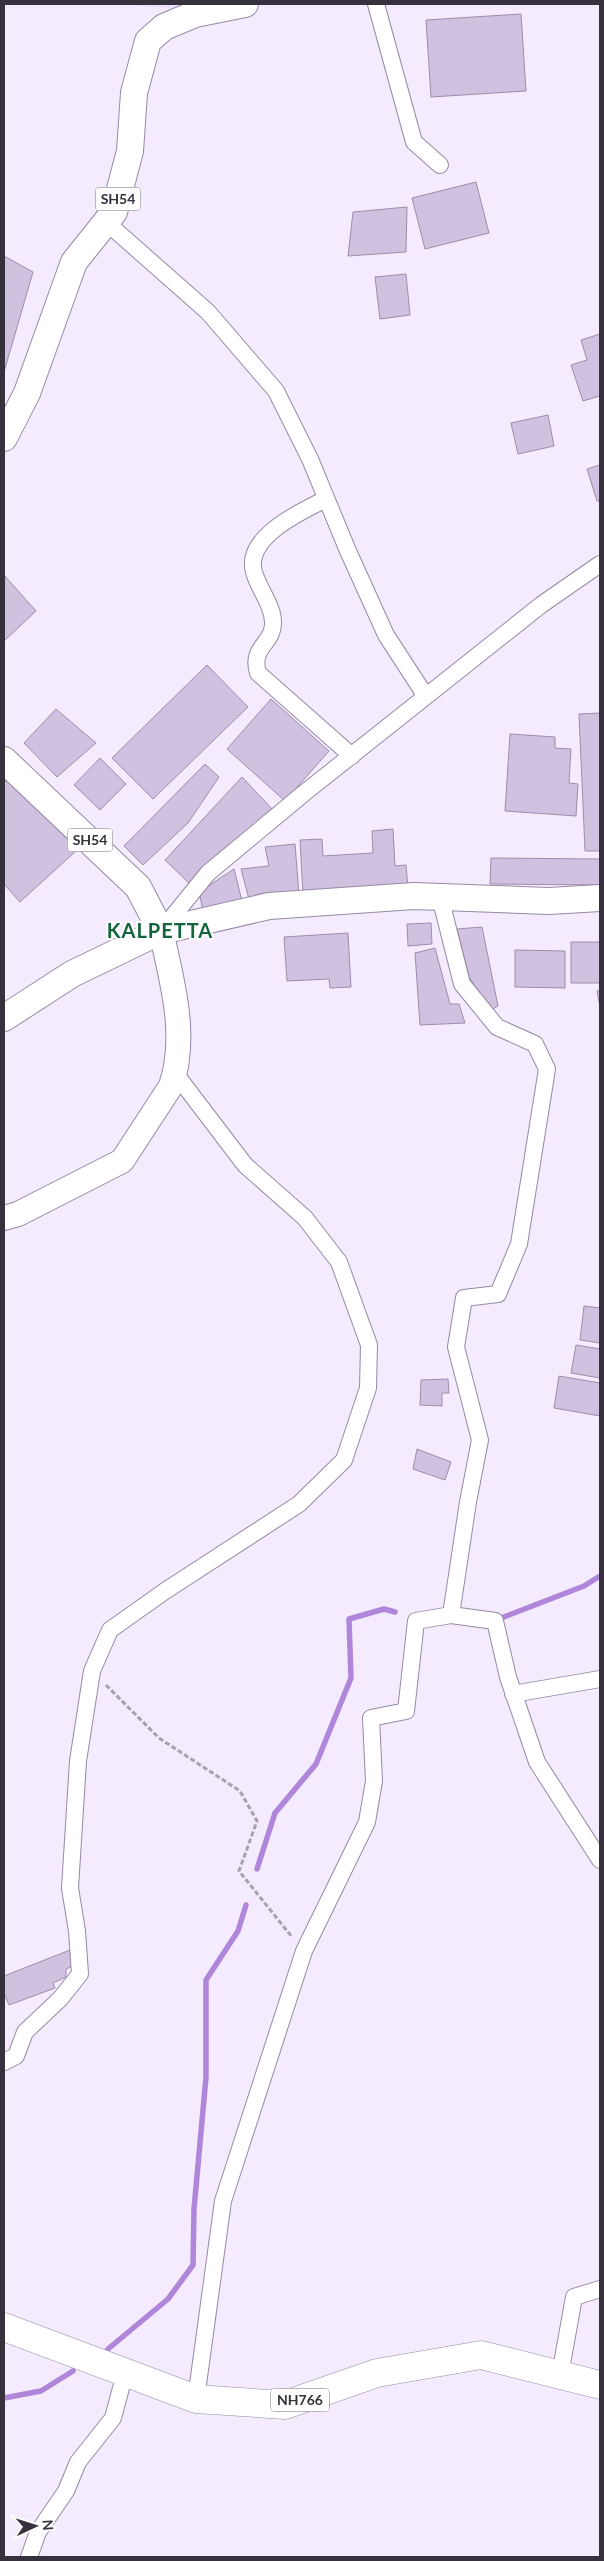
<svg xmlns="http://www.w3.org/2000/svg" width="604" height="2561" viewBox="0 0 604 2561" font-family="Lato,sans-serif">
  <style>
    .built { fill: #ecdefc }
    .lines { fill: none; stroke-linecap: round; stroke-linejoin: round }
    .stream { stroke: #b086da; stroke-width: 5.5 }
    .building { fill: #cfc1df; stroke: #9c8eab }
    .minor-casing { stroke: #9689a5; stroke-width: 18 }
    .secondary-casing { stroke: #9689a5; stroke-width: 26 }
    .primary-casing { stroke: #9689a5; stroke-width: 28 }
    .trunk-casing { stroke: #9689a5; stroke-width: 29 }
    .path { stroke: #a8a0b0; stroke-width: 3; stroke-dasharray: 5 2.5; stroke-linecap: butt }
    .minor { stroke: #fff; stroke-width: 16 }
    .secondary { stroke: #fff; stroke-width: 24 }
    .primary { stroke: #fff; stroke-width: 26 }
    .trunk { stroke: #fff; stroke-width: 28 }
    .labels { text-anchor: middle; stroke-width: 4.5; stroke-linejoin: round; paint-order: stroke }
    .shield { fill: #fdfdfd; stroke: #726e76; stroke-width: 1 }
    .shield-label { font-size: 14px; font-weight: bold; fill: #36313c }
    .district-label { font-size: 20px; font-weight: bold; letter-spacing: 1px; fill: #13653d; stroke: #fdfdfd }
  </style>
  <rect width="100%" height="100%" fill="#f4ebfe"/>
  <path class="built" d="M111,4H207L170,8Z"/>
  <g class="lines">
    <path class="stream" d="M496,1620L584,1586L600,1576
      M257,1869L275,1813L316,1764L351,1678L349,1619L384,1609L395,1612
      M108,2349L168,2299L193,2265L194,2209L206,2077V1980L238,1931L246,1905
      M4,2398L41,2391L73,2371"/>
  </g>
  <path class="building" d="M521,14L526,91L431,97L426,20Z
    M476,182L489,233L425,249L412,198Z
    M407,207L406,252L348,256L353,212Z
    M4,256L33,272L4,372Z
    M406,274L410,315L380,319L375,277Z
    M600,334V396L583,401L571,365L587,360L581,340Z
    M548,415L554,446L518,454L511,423Z
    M600,465V501H597L587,469Z
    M4,575L36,611L4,641Z
    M207,665L248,707L153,799L112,758Z
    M271,699L329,751L285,801L227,749Z
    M56,709L96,743L57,777L24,743Z
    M600,713V851H585L579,714Z
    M510,734L555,737V748L571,749L569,783L578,784L576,816L505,811Z
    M100,758L126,784L100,810L74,785Z
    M205,764L219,777L188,823L143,865L124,846Z
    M10,777L77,850L20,902L4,884V783Z
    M242,777L273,810L191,885L165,860Z
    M393,829L395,866L406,865L408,887L303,894L300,840L322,839L323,856L373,853L372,831Z
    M295,844L299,895L249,899L241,869L269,866L265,847Z
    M491,858L600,859V885L490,884Z
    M234,869L242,901L203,911L199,892Z
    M431,923L432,944L408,946L407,924Z
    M482,927L498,1006L491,1010L469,977L457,929Z
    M348,933L351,987L330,988L329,979L287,981L284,937Z
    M571,942H600V983H571Z
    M435,948L450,1004H459L465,1023L420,1025L415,953Z
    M515,950L565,951V988L515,987Z
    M600,990V1007L597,991Z
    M584,1306L600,1308V1343L580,1340Z
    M576,1345L600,1349V1378L571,1373Z
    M559,1376L600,1383V1416L554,1408Z
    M448,1379L449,1393H442V1406L420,1405L421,1380Z
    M417,1449L451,1462L445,1480L413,1469Z
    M70,1950L75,1965L66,1969V1977L53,1983L55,1988L9,2005L4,1993V1976Z"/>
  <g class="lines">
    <defs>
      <path id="minor" d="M376,4L414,142L440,165
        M106,222L208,312L276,391L310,459L348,551L386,635L425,695
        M326,499C302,511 244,537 254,572C258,588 273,605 273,622C274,644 250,646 258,673L352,756
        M440,897L462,984L497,1027L535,1044L547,1069L519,1244L498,1294L464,1298L456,1347L480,1440L468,1502L451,1615
        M161,931L208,873L303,794L541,605L600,564
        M513,1694L600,1679
        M4,2062L16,2056L25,2032L60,1999L80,1974L77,1931L70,1888L78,1761L92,1671L110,1630L165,1591L299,1504L344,1460L368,1388L369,1345L339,1262L305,1218L245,1165L175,1073
        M560,2375L574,2297L600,2289
        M196,2399L223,2201L304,1951L367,1822L374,1781L371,1718L406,1711L416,1621L451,1615L495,1621L508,1677L537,1762L600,1860
        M29,2557L38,2532L66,2491L78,2462L113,2418L125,2373"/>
      <path id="secondary" d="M4,1218L18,1214L122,1161L171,1086C188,1036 172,981 161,931"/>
      <path id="primary" d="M4,438L27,393L74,262L114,212L130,151L134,93L148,41L164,27L195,14L245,4
        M4,760L138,887L161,931
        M4,1018L72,974L161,931L269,906L414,896L549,901L600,898"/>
      <path id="trunk" d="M4,2327L196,2399L285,2405L377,2373L481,2355L600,2385"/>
    </defs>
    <use href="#minor" class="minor-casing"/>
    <use href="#secondary" class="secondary-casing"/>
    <use href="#primary" class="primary-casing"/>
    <use href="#trunk" class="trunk-casing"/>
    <path class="path" d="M106,1685L159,1738L240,1791L257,1821L239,1871L292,1937"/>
    <use href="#minor" class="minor"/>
    <use href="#secondary" class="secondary"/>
    <use href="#primary" class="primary"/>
    <use href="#trunk" class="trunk"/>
  </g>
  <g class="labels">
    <g class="shield">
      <rect x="95.5" y="187.5" width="45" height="23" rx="4"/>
      <rect x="67.5" y="828.5" width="45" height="23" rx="4"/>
      <rect x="271" y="2388.5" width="58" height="23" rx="4"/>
    </g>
    <g class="shield-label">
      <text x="118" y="204">SH54</text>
      <text x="90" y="845">SH54</text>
      <text x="300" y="2405">NH766</text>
    </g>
    <g class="district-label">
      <text x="160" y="938">KALPETTA</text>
    </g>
  </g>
  <rect width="604" height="2561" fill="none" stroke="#36313c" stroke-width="10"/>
  <g transform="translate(35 2526) rotate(86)" stroke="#fdfdfd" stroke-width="4" paint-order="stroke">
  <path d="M0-4L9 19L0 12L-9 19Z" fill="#36313c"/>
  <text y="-8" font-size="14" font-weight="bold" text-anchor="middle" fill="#36313c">N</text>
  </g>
</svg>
